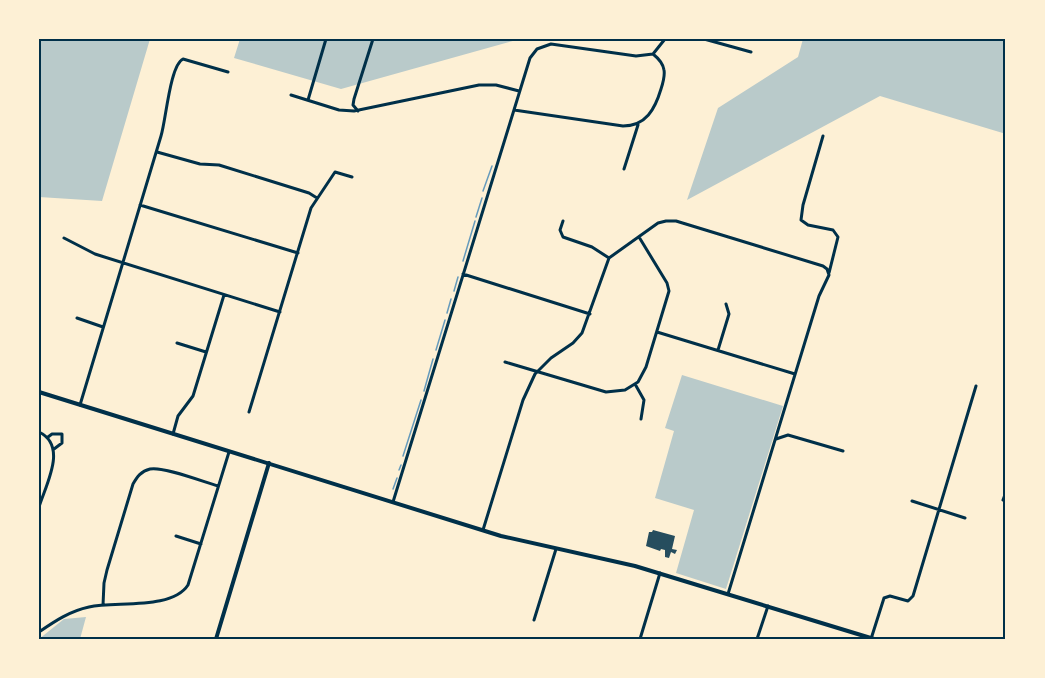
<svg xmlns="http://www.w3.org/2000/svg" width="1045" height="678" viewBox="0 0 1045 678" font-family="'PT Sans',sans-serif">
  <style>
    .green { fill: #b9caca }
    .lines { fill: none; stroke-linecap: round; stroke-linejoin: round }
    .stream { stroke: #669bbc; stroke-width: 1.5 }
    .building { fill: #264d5e }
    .minor { stroke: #003049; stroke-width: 3 }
    .tertiary { stroke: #003049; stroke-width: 4 }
    .secondary { stroke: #003049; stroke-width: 4 }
    .neatline { fill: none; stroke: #003049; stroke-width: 2 }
  </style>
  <rect width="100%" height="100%" fill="#fdf0d5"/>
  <path class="green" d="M39,39H150L102,201L39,197Z
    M240,39H520L341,89L234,58Z
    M803,39H1006V134L880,96L687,200L718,108L798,57Z
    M682,375L783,406L726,589L676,573L694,510L655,498L674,431L665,428Z
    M86,617L80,639H39L64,619Z"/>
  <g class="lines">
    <path class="stream" d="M483,191L492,166
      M476,217L482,198
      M463,261L475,221
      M454,291L458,277
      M447,313L451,299
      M436,350L445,320
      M424,391L433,359
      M403,456L421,400
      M399,470L401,465
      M393,489L397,478"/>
  </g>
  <path class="building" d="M653,530L675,536L672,549L677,550L675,554L671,552L669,558L665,557V550L661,549L660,551L646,546L649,532H652Z"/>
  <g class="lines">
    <path class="minor" d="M704,39L751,52
      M653,54L665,39
      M291,95L339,110L354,111L479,85H496L519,91
      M308,100L326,39
      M514,110L623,126C646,126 655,109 661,89C663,83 665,76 664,70C663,63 658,58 653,54
      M358,111L353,105L354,99L373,39
      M823,136L803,205L801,220L808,225L833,230L838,237L829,273
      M157,152L200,164L219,165L309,193L317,198
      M624,169L638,125
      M140,205L298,253
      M563,221L560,230L563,237L592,247L609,258
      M64,238L95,254L280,312
      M463,274L590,314
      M77,318L103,327
      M657,332L795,374
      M177,343L206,352
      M718,350L729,314L726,304
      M505,362L606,392L625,390L638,382L646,367L669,291L667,283L639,237
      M635,384L644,400L641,419
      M80,405L161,136C166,120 170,65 183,59L228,72
      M249,412L311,208L335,172L352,177
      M39,432C68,446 46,484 39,507
      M173,434L178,416L193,396L224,295
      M48,437L52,434H62V443L54,449
      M776,439L788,435L843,451
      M1003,500L1006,492
      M912,501L965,518
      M393,502L530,58L537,49L551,44L636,56L653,54
      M483,530L523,400L535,374L551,358L573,343L582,333L609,258L658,223L666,221H676L823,266L827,269L829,275L819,296L728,594
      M176,536L201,544
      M103,605L104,583L107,570L133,484C137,477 141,471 150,469C163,466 204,482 218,486
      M534,620L556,549
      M39,632C55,621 70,611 89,607C116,601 172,610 188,585L229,452
      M640,639L660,573
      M757,639L768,606
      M871,639L884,598L890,596L908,601L913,596L976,386"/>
    <path class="tertiary" d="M216,639L269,463"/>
    <path class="secondary" d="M39,392L501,536L635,566L874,639"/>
  </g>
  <rect width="1045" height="678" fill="none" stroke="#fdf0d5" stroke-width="81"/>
  <rect x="40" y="40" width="964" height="598" class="neatline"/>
</svg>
